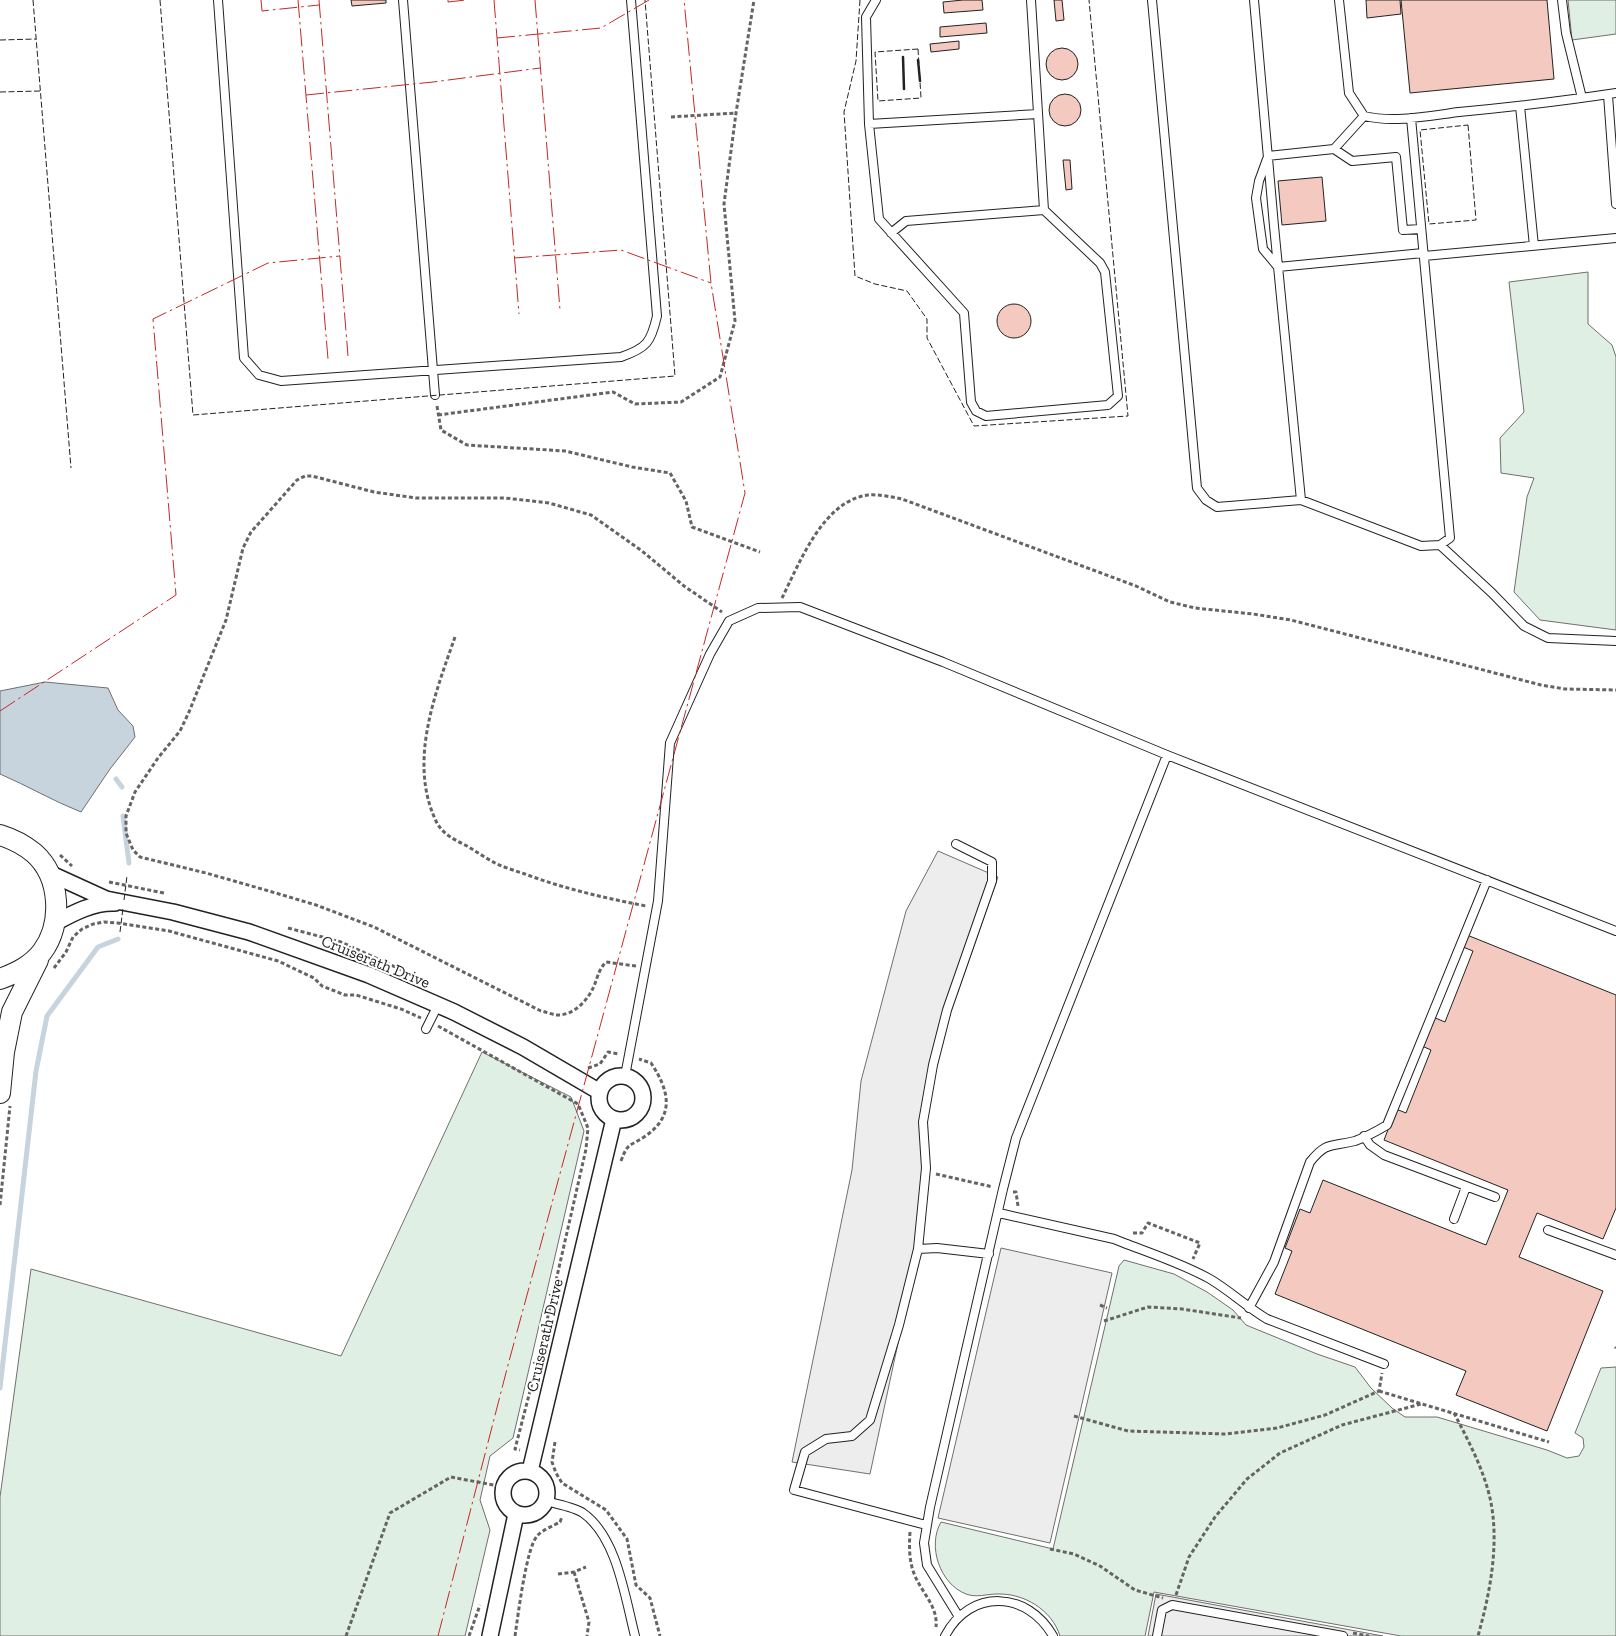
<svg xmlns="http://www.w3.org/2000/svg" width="1616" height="1636" viewBox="0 0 1616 1636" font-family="'Zilla Slab',serif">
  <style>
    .green { fill: #e0efe3; stroke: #6f6f6f }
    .parking { fill: #ededed; stroke: #6f6f6f }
    .water { fill: #c7d3dd; stroke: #6f6f6f }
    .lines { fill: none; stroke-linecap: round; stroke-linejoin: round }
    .stream { stroke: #c7d3dd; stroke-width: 5 }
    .building { fill: #f3c9c0; stroke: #222 }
    .lane-casing { stroke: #222; stroke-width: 10 }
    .street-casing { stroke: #222; stroke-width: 18 }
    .secondary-casing { stroke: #222; stroke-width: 22 }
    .path { stroke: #646464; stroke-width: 3; stroke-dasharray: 4 2.5; stroke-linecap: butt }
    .lane { stroke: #fff; stroke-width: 8 }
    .street { stroke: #fff; stroke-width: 15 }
    .secondary { stroke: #fff; stroke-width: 20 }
    .fence { stroke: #222; stroke-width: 1; stroke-dasharray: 6 2.5; stroke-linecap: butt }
    .wall { stroke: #222; stroke-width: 2.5 }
    .power { stroke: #c62828; stroke-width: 1; stroke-dasharray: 18 4 2.5 4; stroke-linecap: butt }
    .labels { text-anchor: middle; stroke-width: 4; stroke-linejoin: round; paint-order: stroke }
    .street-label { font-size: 16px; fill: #222; stroke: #fff }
  </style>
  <rect width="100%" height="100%" fill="#fff"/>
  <path class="green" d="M1568,0H1616V34L1572,40Z
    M1588,272V324L1612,345L1616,357V630L1540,620L1514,592L1527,497L1534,478L1501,473L1500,438L1524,412L1509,282Z
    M482,1052L571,1097L584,1131L513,1438L490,1456L480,1500L490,1530L465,1636H0V1497L31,1269L341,1356Z
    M1124,1260L1174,1274L1207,1292L1233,1310L1246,1325L1317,1354L1355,1367L1371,1388L1392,1408L1405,1417H1437L1547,1450L1567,1458L1579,1456L1584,1447L1583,1438L1575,1433L1601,1368L1616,1367V1636H1401L1154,1592L1145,1636H1060C1052,1610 1024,1593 997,1594C986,1594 977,1598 966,1594C940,1584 927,1546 941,1522L1053,1549L1119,1266Z"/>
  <path class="parking" d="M938,851L998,877L949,1017L925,1096L918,1250L870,1474L792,1462L852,1170L861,1081L906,911Z
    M1001,1248L1112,1273L1050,1543L938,1518Z
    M1156,1594L1383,1636H1148Z"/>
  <path class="water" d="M45,682L108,688L118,710L133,726L135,737L110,769L81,812C53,801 28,786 0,774V691Z"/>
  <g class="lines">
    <path class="stream" d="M116,779L122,787
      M123,816L129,863
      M0,1388L36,1071L47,1016L98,947L118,939"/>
  </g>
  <path class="building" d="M351,0H386V3L352,6Z
    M963,0H982L983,10L944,13L943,2Z
    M1054,0H1062L1064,20L1056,21Z
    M1366,0H1400L1401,14L1367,18Z
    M1401,0H1547L1554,79L1410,93Z
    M986,23L987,33L940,37V27Z
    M959,41V49L931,52L930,44Z
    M1046 64a16 16 0 1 1 32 0a16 16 0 1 1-32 0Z
    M1049 110a16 16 0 1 1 32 0a16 16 0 1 1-32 0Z
    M1063,160H1070L1072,189L1066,190Z
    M1322,177L1326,221L1282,225L1278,181Z
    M997 321a17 17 0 1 1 34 0a17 17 0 1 1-34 0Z
    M1467,935L1616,995V1208L1603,1239L1537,1213L1519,1257L1603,1291L1547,1431L1456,1395L1466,1371L1275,1294L1292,1251L1285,1248L1300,1209L1310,1213L1323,1180L1486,1245L1508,1190L1384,1140L1396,1109L1406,1113L1431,1050L1422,1046L1433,1017L1445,1022L1473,951L1463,947Z"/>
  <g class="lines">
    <defs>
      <path id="lane" d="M218,0L244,358L259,375L281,381L621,357C647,348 651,342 657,316L631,0
        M403,0L435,395
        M876,0L866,17L869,124L879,219L964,313L971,402L976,411L986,416L1108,405L1118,396L1105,272L1100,263L1044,210L1031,0
        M1152,0L1197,488L1206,500L1217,507L1301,500L1421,546L1440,545L1450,538L1411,118
        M1254,0L1274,226L1301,500
        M1339,0L1349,93L1364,116C1394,123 1428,116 1459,112C1512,107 1564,101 1616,93
        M1562,0L1566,33L1582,98
        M1608,95L1616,204
        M1520,106L1534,246
        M869,124L1038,114
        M1334,149L1352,161L1396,157L1403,230L1421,229
        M1268,156L1334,149L1364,116
        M1267,159L1259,181L1256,198L1263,249L1278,267
        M891,233L906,221L1044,210
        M1424,256L1616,238
        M1278,267L1423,253
        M1440,545L1492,593L1524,626L1548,638L1616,641
        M426,1029L438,1005
        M625,1076L658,901L670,743L710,654L729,621L758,608L800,607L943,662L1167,755L1616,931
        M1364,1136L1370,1145L1384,1155L1495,1197
        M999,1213L1114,1239L1124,1243C1153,1254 1183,1264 1210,1279C1230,1291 1247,1307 1267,1319L1384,1364
        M1454,1219L1466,1187
        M1548,1230L1616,1255
        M918,1249L937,1248L989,1254
        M1249,1308L1274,1262L1310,1162C1327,1141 1331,1147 1355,1141C1366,1137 1377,1131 1387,1125L1487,880
        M546,1501C556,1504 575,1507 583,1513C617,1537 625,1597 635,1636
        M926,1525L794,1490L805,1452L826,1439L852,1436L870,1420L899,1325L918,1249L926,1168L923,1122L933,1065L947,1010L992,881V862L956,844
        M959,1617L927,1565L924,1543L930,1507L1003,1189L1016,1138L1167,755
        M945,1636C970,1588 1028,1591 1053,1636
        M1157,1636L1162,1610L1172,1605L1343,1636"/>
      <path id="street" d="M49,873L106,899L173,912L249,932L369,975L454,1012L523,1047L600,1092
        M55,923C73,913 94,902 115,903
        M599 1098a22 22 0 1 1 44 0a22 22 0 1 1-44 0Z
        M503 1493a22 22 0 1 1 44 0a22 22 0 1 1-44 0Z
        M530,1471L614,1119
        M490,1636L516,1514"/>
      <path id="secondary" d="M0,835C13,839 23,844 34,853C61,877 63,924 42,952C31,966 16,973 0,979
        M0,1093L4,1052L12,1012L38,960"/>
    </defs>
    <use href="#lane" class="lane-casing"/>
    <use href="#street" class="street-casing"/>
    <use href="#secondary" class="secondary-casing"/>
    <path class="path" d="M671,117L736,113
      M437,406L441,430L467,445L565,451L632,467L670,473L686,501L692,527L760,552
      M438,415L613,392L635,404L681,402L720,377L735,321L724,204L736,113L754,0
      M782,598C800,562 823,501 868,495C878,494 892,497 902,499L1136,586L1170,602L1195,608L1253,614L1291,620L1541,685L1565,689L1616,690
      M455,637C435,694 408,762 436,821C442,834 455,840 467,846C477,852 487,859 497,864C506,868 516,871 525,874C565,889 605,898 646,906
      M60,855L72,866
      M109,882L164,893
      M288,928L341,942L404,971
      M636,966L606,962C599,969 598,976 594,986C588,1000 574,1016 556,1015C551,1014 546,1012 541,1011L374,927L316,905L269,891L206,873L140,857L133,850L126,833V816L135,792L158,758L180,731L189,712L226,620L243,548L251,532L297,480L305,476H312L374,492L416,498H505L549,503L591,515L642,551L684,586L722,612
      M54,968L66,952L73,937L82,929L93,924L104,922L118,923L169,931L278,961L314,978L322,986L345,995H356L401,1009L421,1018
      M438,1026L578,1104L588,1128L586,1149L537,1364L515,1449L520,1450
      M588,1068L600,1064L608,1052L619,1054
      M621,1161C628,1142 629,1147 644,1137C676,1116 669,1090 651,1063L639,1059
      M936,1174L993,1187
      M1013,1192H1016L1018,1206
      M0,1205L10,1106
      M1133,1233H1142L1148,1223L1200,1243L1193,1259
      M1100,1305L1107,1308
      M1104,1321L1148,1307L1182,1309L1241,1318
      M1615,1347L1616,1348
      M1379,1391L1549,1442
      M1454,1413C1468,1440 1483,1468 1490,1498C1500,1543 1490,1593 1478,1636
      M1074,1416L1128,1431L1225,1434L1277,1428L1325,1415L1379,1391L1382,1373
      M555,1442L552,1462L556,1473L562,1483L606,1510L627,1539L636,1585L650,1598L660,1636
      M910,1532C909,1547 909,1562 915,1576C923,1594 938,1607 936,1627
      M1050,1549L1074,1554L1100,1566L1135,1590L1163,1598
      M574,1572L589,1622L587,1636
      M558,1574L574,1572L586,1567
      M1176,1595L1189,1557L1215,1517L1247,1479L1280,1453L1342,1425L1421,1404
      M1353,1633L1369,1636
      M346,1636L390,1513L451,1477L504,1487
      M469,1636L480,1605
      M515,1636C518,1616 526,1549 537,1536C542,1530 553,1526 560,1522L562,1517"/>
    <use href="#lane" class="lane"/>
    <use href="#street" class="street"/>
    <use href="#secondary" class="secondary"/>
    <path class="fence" d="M33,0L71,468
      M160,0L193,415L675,376L645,0
      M860,0L856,61L844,112L855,276L875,284L907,291L927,319V338L974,426L1128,416L1089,0
      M0,40L36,39
      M918,49L921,98L878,101L875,52Z
      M0,92L40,91
      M1468,125L1476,220L1429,224L1420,130Z
      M124,900L127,876
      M120,932L123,908"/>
    <path class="wall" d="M903,57L904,89
      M918,60L920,81"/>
    <path class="power" d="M261,0L262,11L319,5
      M298,0L328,359
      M319,0L348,356
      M448,0V2L466,0
      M494,0L519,314
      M535,0L560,310
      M497,38L601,28L649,0
      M306,95L433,82L540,68
      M514,258L621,250L711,283
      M0,711L176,595L153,319L268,263L340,256
      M438,1636L508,1365L745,493L711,283L684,0"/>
  </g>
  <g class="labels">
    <g class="street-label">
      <text transform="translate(376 961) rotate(22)" y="6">Cruiserath Drive</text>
      <text transform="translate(544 1335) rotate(-77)" y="6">Cruiserath Drive</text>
    </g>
  </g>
</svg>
